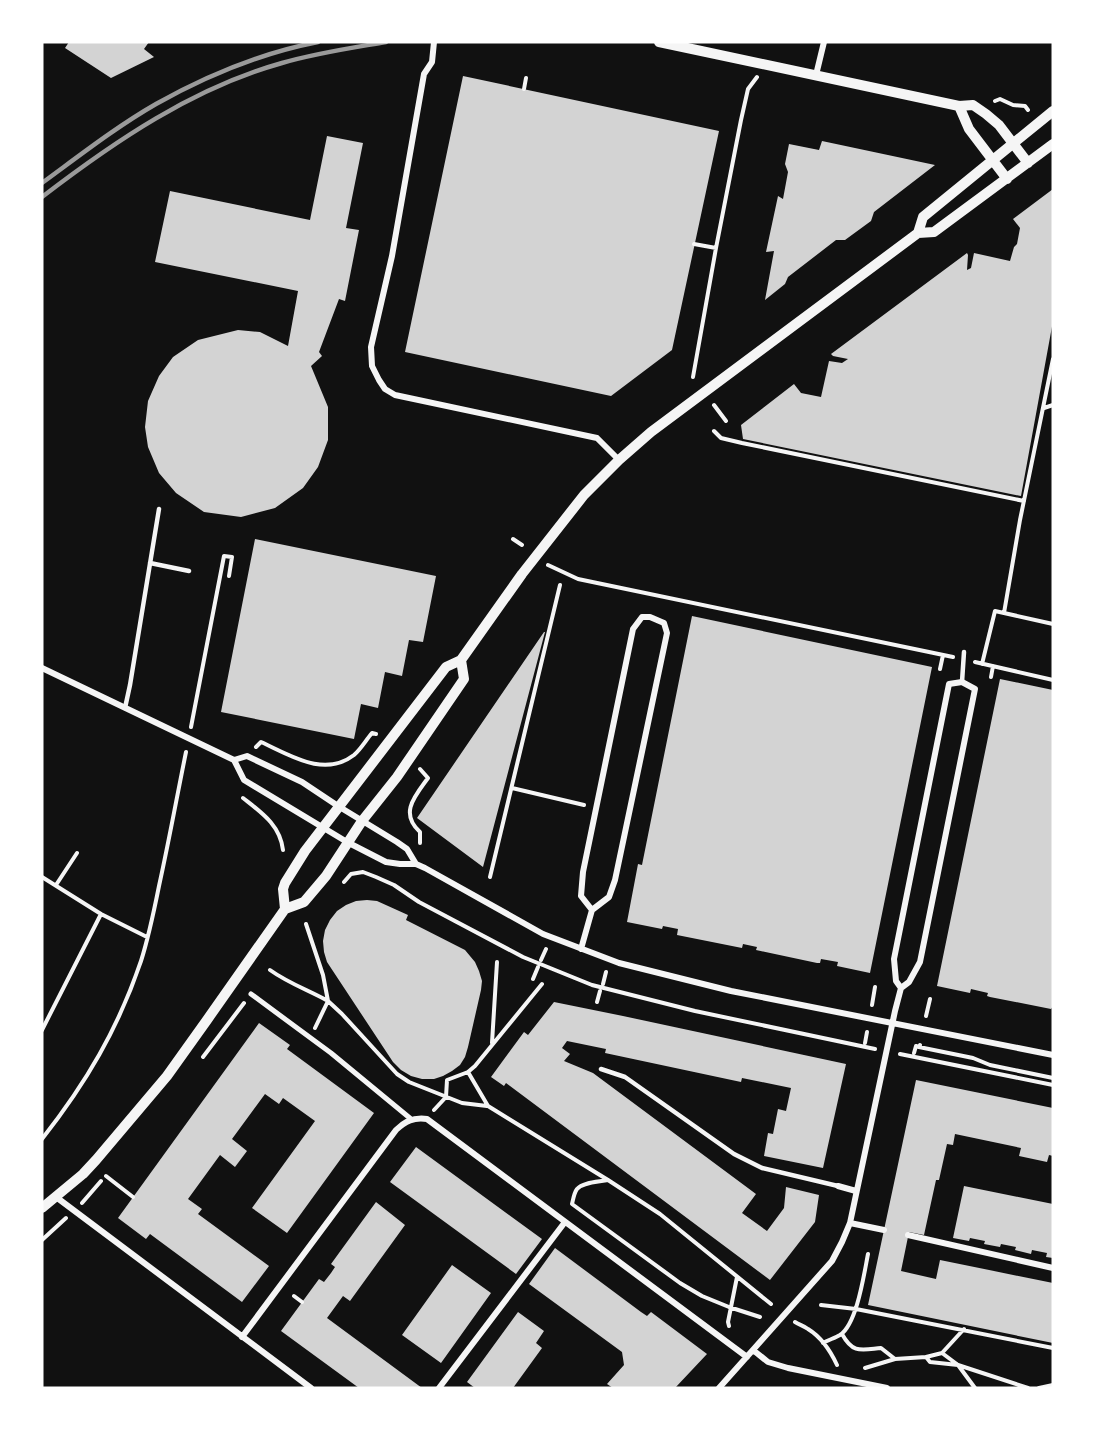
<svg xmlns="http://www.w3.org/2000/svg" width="1095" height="1430" viewBox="0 0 1095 1430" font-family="'Titillium Web',sans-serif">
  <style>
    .building { fill: #d3d3d3 }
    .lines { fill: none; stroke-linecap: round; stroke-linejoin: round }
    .path { stroke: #f5f5f5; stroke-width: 4 }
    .service { stroke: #f5f5f5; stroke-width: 4.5 }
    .pedestrian { stroke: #f5f5f5; stroke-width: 5 }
    .minor { stroke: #f5f5f5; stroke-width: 6 }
    .tertiary { stroke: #f5f5f5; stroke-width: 10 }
    .rail { stroke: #9a9a9a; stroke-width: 4.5 }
  </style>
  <rect width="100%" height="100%" fill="#111"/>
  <path class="building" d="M69,42H149L144,49L154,57L111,78L65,48Z
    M463,76L719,131L672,350L611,396L405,352Z
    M327,136L363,143L346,228L359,230L345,301L339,299L319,352L322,356L311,366L328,407V440L318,467L303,488L275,508L241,517L204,512L176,493L159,473L148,447L145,427L148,401L159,376L173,357L198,340L238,330L260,332L288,346L298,291L155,262L170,191L310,220Z
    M822,141L935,165L874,212L871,221L845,240H836L788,277L785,284L765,300L774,251L766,252L778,196L783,199L788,172L785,164L789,144L819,150Z
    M1053,189V321L1021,496L743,439L741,425L794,384L801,393L821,397L829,361L842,363L848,359L833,356L831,354L967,253L968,255L967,270L971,268L974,253L1010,261L1014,247L1017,244L1020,228L1013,219Z
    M255,539L436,576L423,642L409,640L402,676L385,672L378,708L361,704L354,739L221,712Z
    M692,616L932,667L870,973L837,966L838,962L821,959L820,963H817L756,950L757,947L743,944L742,948L677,935L678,929L663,926L662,929L627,922L638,864L642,865Z
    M544,632H545L483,867L417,818Z
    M1000,679L1053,690V1006L1051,1009L990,997L987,996L988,993L971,989L970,993L937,986Z
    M367,900L377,901L408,915L406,920L465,950L475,962L479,971L482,981L481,990L468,1047L465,1057L460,1065L452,1071L443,1076L434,1079H422L411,1076L401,1070L393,1062L327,962L324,952L323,941L325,930L330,920L337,911L346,905L356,901Z
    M554,1002L623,1016L846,1064L823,1168L764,1156L768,1133L773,1134L778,1109L786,1111L791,1088L742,1078L741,1082L605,1053L606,1049L567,1041L562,1048L570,1054L564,1061L593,1073L756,1194L742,1213L767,1231L784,1208L786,1187L819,1195L815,1222L770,1280L506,1083L504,1086L491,1077L524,1032L528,1035Z
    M259,1023L290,1045L287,1049L374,1113L287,1233L252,1208L315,1121L283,1098L279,1104L265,1094L232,1139L247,1151L235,1167L220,1155L188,1199L202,1209L198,1214L269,1266L242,1302L150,1234L146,1239L118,1218Z
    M916,1080L1053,1108V1156L1049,1155L1047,1162L1019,1156L1021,1148L955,1134L953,1145L947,1144L939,1180H936L924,1235L909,1232L901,1271L936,1279L940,1260L1053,1283V1343L868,1305Z
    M416,1147L542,1239L516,1274L390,1182Z
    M964,1186L1053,1204V1258L1046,1257L1047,1253L1032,1250L1031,1254L1015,1250L1016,1247L1001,1244L1000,1247L984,1244L985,1241L970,1238L969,1241L953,1238Z
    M376,1202L405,1225L350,1301L343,1296L327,1318L422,1388H359L281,1331L319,1279L324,1282L331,1273L335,1267L331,1264Z
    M555,1248L641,1312L647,1316L651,1312L707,1354L675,1388H613L607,1384L624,1365L622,1352L529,1284Z
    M452,1265L491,1293L441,1363L402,1335Z
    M518,1312L544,1331L536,1343L542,1348L513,1388H475L467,1382Z"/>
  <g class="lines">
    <path class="path" d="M524,89L526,78
      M995,101L1000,99L1013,105L1025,106L1028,110
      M694,244L716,248
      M693,377L716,248L741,120L748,89L757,77
      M714,405L726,421
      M1044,408L1053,405
      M714,431L721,438L742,443L1024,501
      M513,539L522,545
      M548,565L578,579L953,657
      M1004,613L1020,520L1053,359
      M975,662L1053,680
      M982,664L995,611L1053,624
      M940,669L943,655
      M991,677L993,666
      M191,727L224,556L232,557L229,576
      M256,747L261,742C290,755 324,778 354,755C361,749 366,740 372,733L376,734
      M420,769L428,778C415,796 399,813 420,832V843
      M512,788L584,805
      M243,798C262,813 280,825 283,850
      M42,877L101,914L147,937
      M490,877L560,585
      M344,882L351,874L363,872L376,877L394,885L419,902L523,957L592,985L695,1011L875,1049
      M56,885L77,853
      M306,924L323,975L328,1001L342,1014L397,1074L409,1082L462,1103L487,1106
      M541,960L546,949
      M270,970C288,983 308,990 328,1001L315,1028
      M533,979L538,967
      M603,984L606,972
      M597,1002L600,991
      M872,1005L875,987
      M926,1016L930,999
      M42,1030L101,914
      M492,1043L497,962
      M865,1043L867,1032
      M919,1047L973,1058L990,1065L1053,1078
      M914,1053L916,1046L919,1047L920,1045
      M900,1054L1053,1085
      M203,1057L244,1003
      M468,1072L488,1106L608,1180L660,1214L771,1304
      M434,1110L446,1097L447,1080L468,1072L475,1066L542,984
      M42,1139C86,1083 118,1029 141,961C149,936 154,911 159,886C169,841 177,796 186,752
      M106,1176L133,1197
      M608,1180C599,1182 583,1182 577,1189C574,1193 573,1200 572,1204L680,1283L702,1296L729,1307L760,1317
      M82,1203L101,1181
      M42,1240L66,1218
      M294,1296L302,1302
      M821,1305L856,1309L1053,1348
      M795,1322C800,1325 804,1326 808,1329C821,1337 831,1352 837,1365
      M729,1326L728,1322L737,1277
      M964,1329L942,1353L958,1365L1028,1388
      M842,1334C853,1354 861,1350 881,1348L895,1359
      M823,1343C828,1340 835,1338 840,1335C857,1324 864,1274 868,1254
      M926,1357L942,1353
      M865,1368L895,1359L926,1357L930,1362L958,1365L975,1388
      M1039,1388L1053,1385"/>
    <path class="service" d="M150,563L189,571
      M962,682L964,652
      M125,708L130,685L159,509
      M601,1069L625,1077L734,1154L762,1168L838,1186"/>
    <path class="pedestrian" d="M251,994L331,1053L411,1119"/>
    <path class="minor" d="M434,42L432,62L424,74L392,256L371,347L372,366L379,380L385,389L395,395L597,438L619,460
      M816,75L824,42
      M42,668L234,760L244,780L347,842L386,862L400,864H416L425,868L543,934L619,963L731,991L1053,1055
      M234,760L247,756L302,782L338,806L397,842L407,849L416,864
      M581,949L592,910L609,897L615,880L667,633L664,623L650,617H642L633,629L583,872L581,896L592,910
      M838,1186L856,1191
      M56,1197L311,1388
      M850,1223L884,1230
      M908,1235L1053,1268
      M242,1337L396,1130C405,1121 414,1117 427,1119L747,1357
      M753,1350L768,1362L788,1368L887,1388
      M439,1388L565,1222
      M719,1388L832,1261L842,1242L850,1223L895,1011L901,988L909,982L920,962L975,689L962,682L949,684L894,959L896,981L901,988"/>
    <path class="tertiary" d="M659,42L959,106L973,105L986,114L999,125L1028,163
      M959,106L969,129L1007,179
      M918,233L934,232L1053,144
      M285,909L283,889L285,883L305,851L446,667L461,660L522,574L584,495L619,460L651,432L918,233L923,217L1053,111
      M42,1208L83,1174L96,1160L167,1076L207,1020L285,909L304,902L326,876L362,821L397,777L464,679L461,660"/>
    <path class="rail" d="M42,183C79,156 116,127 156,104C206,76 261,53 318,42
      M42,197C115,141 193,88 282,63C316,53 351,48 386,42"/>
  </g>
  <rect width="1095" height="1430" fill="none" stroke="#ffffff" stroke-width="87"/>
</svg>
